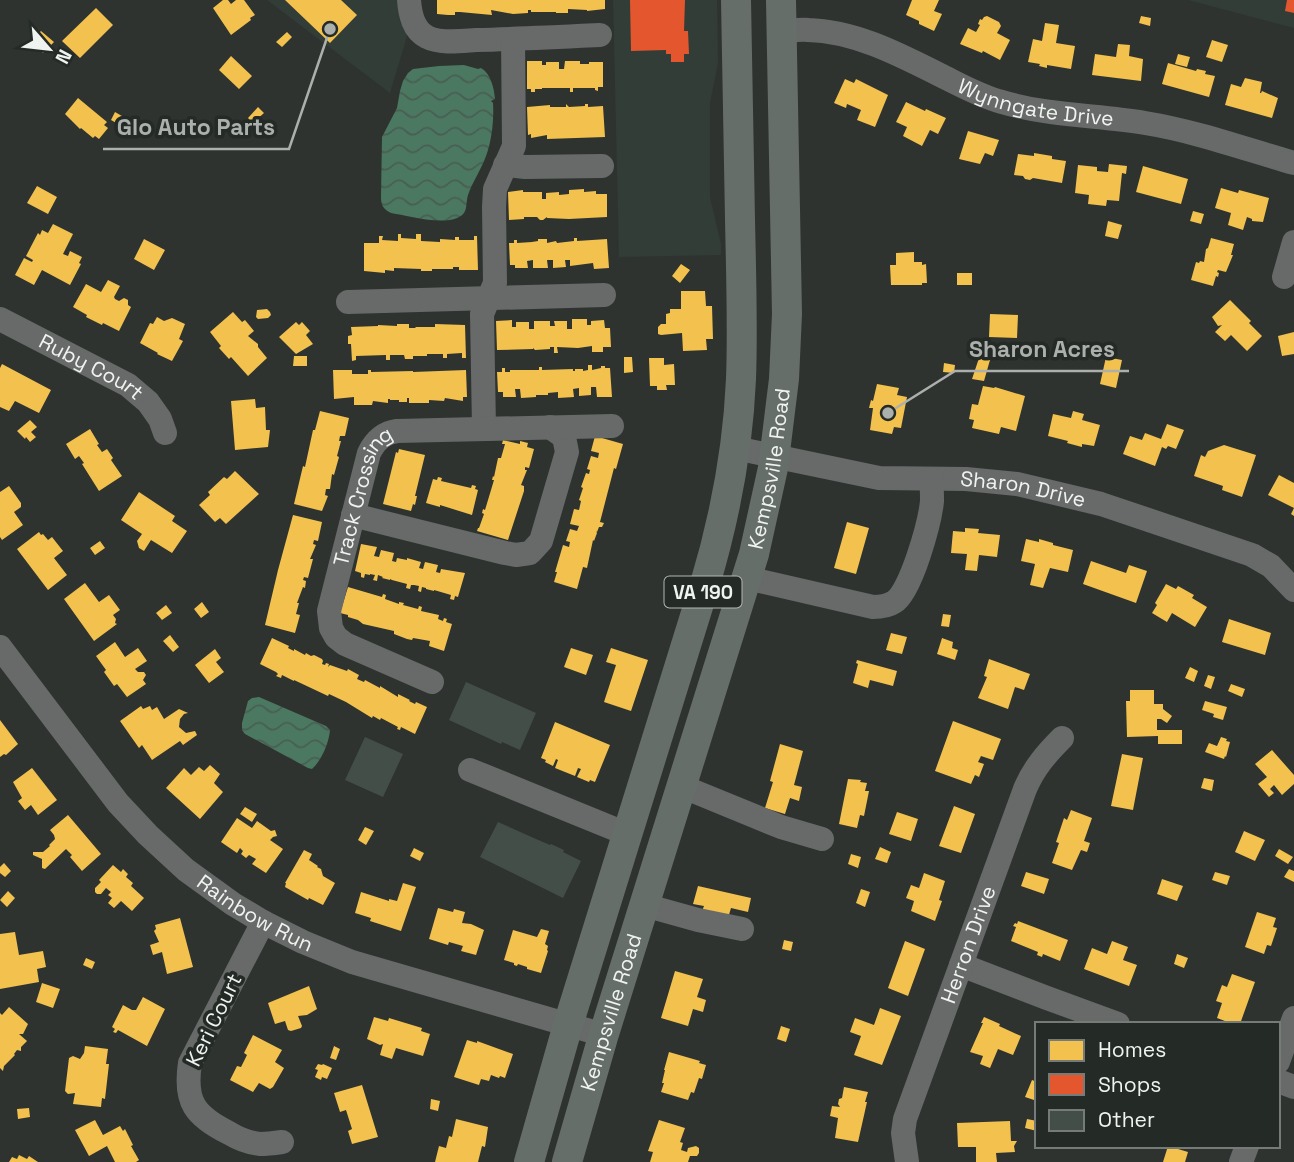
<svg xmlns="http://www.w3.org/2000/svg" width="1294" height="1162" viewBox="0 0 1294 1162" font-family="'Space Grotesk',sans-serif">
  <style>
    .built { fill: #323d37 }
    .water { fill: url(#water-waves) }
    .homes { fill: #f2c14e }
    .shops { fill: #e4572e }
    .building { fill: #434e49 }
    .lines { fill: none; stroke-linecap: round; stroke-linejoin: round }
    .minor { stroke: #676a68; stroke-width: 24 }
    .major { stroke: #666e6a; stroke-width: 30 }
    .labels { text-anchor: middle; stroke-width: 7; stroke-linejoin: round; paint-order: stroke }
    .shield { fill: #242a26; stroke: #b3b7b4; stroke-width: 2 }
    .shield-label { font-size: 19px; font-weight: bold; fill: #f0f4f1 }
    .street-label { font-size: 21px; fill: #f0f4f1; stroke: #242a26 }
    .leader { fill: none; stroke: #acb0ad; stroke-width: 2.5 }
    .callout-dot { fill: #acb0ad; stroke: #242a26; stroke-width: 2.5 }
    .callout-label { font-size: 23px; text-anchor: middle; font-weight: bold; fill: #acb0ad; stroke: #242a26; stroke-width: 7; stroke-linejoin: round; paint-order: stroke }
  </style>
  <defs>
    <pattern id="water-waves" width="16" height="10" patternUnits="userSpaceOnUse" patternTransform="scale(1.75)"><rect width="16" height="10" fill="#4b7860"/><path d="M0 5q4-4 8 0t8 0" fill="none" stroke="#495e53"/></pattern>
  </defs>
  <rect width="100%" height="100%" fill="#2e3330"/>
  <path class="built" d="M267,0H398L400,22L408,33L390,93Z
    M613,0H717L718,63L710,103V197L721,244V255L619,257Z
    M1188,0H1294V28Z"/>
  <path class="water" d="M439,66L464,65L478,69L481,68C491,74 494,88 495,99L491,101L493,103C494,119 492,140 486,156C481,170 472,183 468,195C465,205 469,213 457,218C441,225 408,216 391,213C383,209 381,205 381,197L382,137L397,108L400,91L403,81L408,73L413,69Z
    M259,697L326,726L330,730C329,742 322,760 312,769L308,768L245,734L242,730V723L248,701L252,698Z"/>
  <path class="homes" d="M223,0H228L231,4L236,0H244L255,15L250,18L251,20L231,35L213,8Z
    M285,0H341L357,15L330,43Z
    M437,0H605V9L587,11V10L568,9V13H556V12H531V10H528V13L513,14L491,10L492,15L460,12H455V15H448L437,14Z
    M912,0H939L934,11L942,14L934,31L919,24V21L906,15Z
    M96,8L113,25L80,58L62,41Z
    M987,16L999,22L1001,26L997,33L1010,40L1000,60L983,51L982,53L960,44L968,28L976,32L980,25L978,24L980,19L982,20L984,17Z
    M1141,16L1151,18L1150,26L1139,23Z
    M1045,23L1059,25L1056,43L1075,46L1071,69L1047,65V68L1039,66L1040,64L1028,62L1033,39L1042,41Z
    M41,31L54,42L43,53L31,41Z
    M287,32L292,37L282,47L276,42Z
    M1212,40L1228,45L1222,62L1206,57Z
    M1118,44L1130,45L1129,56L1143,59L1141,81L1092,75L1095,54L1116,57Z
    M1178,54L1190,57L1187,67L1175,64Z
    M231,56L252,76L239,89L219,70Z
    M527,61H542V65H546V62H559V69H564L565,61H580V64H589V62H603V87H598V91L595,90V88H573V92H570V88H542V89H535V92H531V89H527Z
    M1168,63L1196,71L1197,69L1206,71L1205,74L1215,76L1209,97L1162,84Z
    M1245,78L1262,82L1260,93H1261L1262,91L1278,98L1272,118L1225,105L1231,84L1241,87Z
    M845,79L854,83L856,79L888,95L875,127L857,120L861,110L847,104L846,108L834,103Z
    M78,98L107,122L104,125L108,128L99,139L95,136L93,138L81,128L80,129L65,114Z
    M906,102L925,111L926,109L946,118L938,134L930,130L922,146L903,136L907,127L896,122Z
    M566,104L569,107L585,106V104H588V107L603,106L605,137L547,139V135L531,138V134L528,135L527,107L550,105V107H566Z
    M258,107L264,113L253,123L248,118Z
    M115,112L134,123L130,131L111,120Z
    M968,131L999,140L993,156L985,153L980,164L959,159Z
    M1034,153L1052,156V159L1066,161L1062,183L1033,178L1030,180L1025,179L1023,176L1014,175L1018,154L1034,156Z
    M1109,164L1127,166L1126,174L1122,173L1119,201L1107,200L1106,206L1088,204L1089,195L1075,193L1078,165L1097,167V171L1108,172Z
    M1143,166L1188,179L1181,204L1136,192Z
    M37,186L57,197L48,214L27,203Z
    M1221,188L1238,193L1239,190L1269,198L1263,222L1252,221V219L1247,217L1243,230L1228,225L1231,213L1215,208Z
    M584,189V192L596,191V194H607V217L569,219L547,218V217L543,220H540L537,217H524V219L509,220L508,192L523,190V192H542V199H546V193L559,192V195L569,194V190Z
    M1193,211L1204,214L1201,224L1190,221Z
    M1108,221L1122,225L1118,239L1105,236Z
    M53,224L73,234L63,254L68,256L70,251L82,257L79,263L81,264L70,285L42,270L34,285L15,275L24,258L32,262L33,260L26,256L38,233L40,235L42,230L48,233Z
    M398,234H401V238L416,239V234H421V241L440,242V239L455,240V237H459V240H474V236H477L478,270H459V267H453V269H432V271H421V269L394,268V271L385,270V273L364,271V243H379V236H383L382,240L398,241Z
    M574,238H577V241L607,239L609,268L594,269L593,263L570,266V260H565L566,267L553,268V260H547L548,268H533V260L527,261L528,268H515V265H510L509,243H514V240H517V243L532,242L538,241V239H547V243L556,241L557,243L574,241Z
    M1211,238L1234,244L1231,255H1233L1226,272L1218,270L1217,272L1219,273L1218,277L1216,276L1213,286L1191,280L1196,262L1199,263L1200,261L1204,262L1206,249L1208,248Z
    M144,239L165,250L154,270L134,259Z
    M914,252V262H922V265L926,264L927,283H922V285H891L890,265H896V253Z
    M681,264L690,270L680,283L672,276Z
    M957,273H972V285H957Z
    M108,280L120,286L114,297L115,299L119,301L124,298L128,300V305L131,307L119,331L103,323L102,325L86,317L87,315L73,307L86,284L101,292Z
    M681,291H705L706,306H712L713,339H706L707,350L683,351L682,333L661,335L658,334V327L661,324H666V314L670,313V309H681Z
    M1230,300L1251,321L1249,323L1262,336L1247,351L1231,335L1225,341L1215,332L1222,325L1218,326L1212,317Z
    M267,309L270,312L271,315L268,318L258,319L256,317L257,310Z
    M233,312L242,322L245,320L254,331L248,336L258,344V347L267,358L248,376L231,357L229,359L219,348L221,346L210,332Z
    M990,314L1018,315L1017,338L989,337Z
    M157,317L164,321L172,318L185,324L179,339L183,341L172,361L157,354L158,353L140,343L150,323L153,324Z
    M572,319H587V325H591V321L604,320L605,328H610L611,347H603V352H592V346L578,348L557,347L558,353H554V347H550V349L535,350L533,348V349L497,350L496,321L512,320V327H516V322H529V329H534V321H550V326H555L554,321H567V329H572Z
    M296,322L299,325L302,322L310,331L306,335L313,344L296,354L279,337Z
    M397,324H409V328H415L416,327H435V324L465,325L466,358H462V353L447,354V358H443V354H427V356H413V359H405L404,355H390V360H386V355L356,356V360L352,361L351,344H348V336L352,335L351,327L378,326V325L397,326Z
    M1294,332V354L1282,356L1278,336Z
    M294,356H307V366H293Z
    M624,357H632L633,372L624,373Z
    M1106,357L1122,360L1116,388L1100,384Z
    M649,358H664V365L674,364L675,385H666L667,390H657V386H650Z
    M979,358L990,360L984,381L972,379Z
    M944,363L955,365L954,373L943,372Z
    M2,364L51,390L39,413L15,401L9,411L0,407V368Z
    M588,365H592V370L601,368V366H605V368H610L612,397H597L596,387H591V395L579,396V388L573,389L574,397L558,398V392L548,393V395H536V397L521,398L520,389H515L516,397H503V392H498L497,372H502V368H505V372H510V370H539V367H542V370L573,369V371H575V369H583V371L588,370Z
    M333,370H352V374H368V370H371V372L413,371V372L466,370L467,397H463V401L445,398L444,401L429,400V403H409V398H407V402H399V400H390V399H388V403L373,401L372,405H354V397L334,399Z
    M877,384L899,388L897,395L907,397L901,428L894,427L892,434L870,430L873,408H869L871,400L873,401Z
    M983,386L994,388L995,387L1025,396L1016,431L1001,427L999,434L972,428L974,420L969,419L972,404L978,405Z
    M255,399L256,408L265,407L266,430H270L268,447L235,450L231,401Z
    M320,411L349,418L345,436H340L339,441H341L337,456L339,457L334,475L332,474L330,489H326L325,495L328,496L322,511L294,504L303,466L305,467L313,430H315Z
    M1073,411L1084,414L1082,420L1100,425L1094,446L1082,444V447L1067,443L1068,441L1048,436L1053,414L1071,418Z
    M30,420L37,427L31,432L36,437L30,442L26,437L25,439L17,431Z
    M1167,424L1184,430L1176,449L1168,446L1166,449L1162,447L1155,466L1123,454L1130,436L1142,440L1145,433L1161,439Z
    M90,429L99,444L97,445L102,452L107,449L113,458L111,460L122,476L99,491L82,464L84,463L79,456L75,459L66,444Z
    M595,436L623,444L616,469L614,468L600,522L604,523L602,527H599L597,532L596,531L597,533L594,541L593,540L587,568L583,567L577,589L554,582L557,572H555L563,545L569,547L570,542L566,541L570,529L577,531L579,526L570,524L574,509L579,510L581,501L579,500L583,488L581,487L586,473L589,474L590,470L587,469L591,456L598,458L599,453L591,451Z
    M503,440L520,444V441L528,443L527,447L534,449L529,468L525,467V470H527L521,485L524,486V491L508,540L477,531L478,528H479L484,514L482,513L483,509L485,510L494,480H492L493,476L494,477L498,458H501L505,444H502Z
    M1224,445L1256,455L1242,497L1222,490L1223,486L1194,476L1201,455L1205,457L1208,451Z
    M399,449L425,455L415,496H417L415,505L413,504L411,511L383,504L396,452L398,453Z
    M235,471L259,494L226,524L220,518L215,522L199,505L210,495L208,492L224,477L227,479Z
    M1279,475L1294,483V516L1291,514L1294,508L1268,495Z
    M438,477L442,478L441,481L471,488L472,485L476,486L475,489L478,490L472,515L440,505V507L426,503L433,479L437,480Z
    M9,486L21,503V507L14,512L23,525L2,540L0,537V492Z
    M139,492L175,516L172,521L187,531L172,553L151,540L144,551L139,548L137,541L142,534L121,520Z
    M293,515L322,522L318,541L314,540L313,544L316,545L310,559H313L308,578L304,577L303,580L306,581L305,588L303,587L297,603H299L296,614L300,615L295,633L265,625L278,570Z
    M847,522L869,528L856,574L834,568Z
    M965,528L979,529L978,533L1000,535L997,557L979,555L977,571L965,570L967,554L951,553L953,531L965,532Z
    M39,532L41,535L43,534L48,540L52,537L63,551L54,558L67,575L48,590L17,549Z
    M1026,539L1039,542V539L1053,543V545L1073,550L1068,572L1050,568L1043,588L1030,585L1035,564L1021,561Z
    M100,541L105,548L95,555L90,548Z
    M361,544L377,547L374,556L379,557L381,550L394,553L392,561L396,562L397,558L407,560V558L421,562L419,568L423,569L425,562L438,565L436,572L440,573L441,569L465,573L458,597L455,596L454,600L450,599L451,595L434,590V591L426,589V588L422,587L421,592L418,591L419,586L414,585H411L410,589L406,588L407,584L392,580L390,579V580L382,578L383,577L378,575L377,581L373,580L375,575L370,574V575L365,574L364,578L361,577V573L355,571Z
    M1091,561L1126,573L1129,565L1147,571L1136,603L1083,584Z
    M85,583L99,602L109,595L120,610L113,615L116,619L115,623L117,624L94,641L64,599Z
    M1166,584L1176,589L1178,586L1194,595L1192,598L1207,607L1195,627L1172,613L1167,622L1152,613L1157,605L1155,603Z
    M348,587L382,597L383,594L386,595L385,599L399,604V602L404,603L403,605L418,609L419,606L422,607L421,611L439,615L438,619L443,621L444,618L447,619L446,622L452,624L444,651L429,646L430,641L413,638L412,640L407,639L394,634V631L363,624L358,620L348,617V615L340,613Z
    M202,602L209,612L201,618L194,609Z
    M166,605L172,613L162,620L156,613Z
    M943,614L951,615L949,627L941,626Z
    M1229,619L1271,633L1265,655L1222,642Z
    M891,633L907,637L902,654L886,650Z
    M170,635L179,647L173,652L163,641Z
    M272,638L289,646L288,648L294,651V649L305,655L306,653L311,656L314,655L322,659L323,661L322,664L325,665L326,663L329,664L328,667L330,665L347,671L348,669L359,675L357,679L364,682L365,680L380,688V686L398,697V694L410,700L409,701L415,704L416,702L427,707L415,734L401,727L400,730L397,729L398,727L381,718L380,720L373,716L372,718L346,702L329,694L328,696L294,680V681L282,675L281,678L276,676L278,674L276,672L260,664Z
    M942,638L953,642L952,648L958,650L955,660L937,654Z
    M115,642L125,657L138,648L147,661L135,669L138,672H144L146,675L143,680L146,684L127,697L117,684L114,686L104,672L106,670L96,656Z
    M571,648L593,655L586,675L564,667Z
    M611,648L648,660L631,711L604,702L616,665L606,662Z
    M215,649L221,658L216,662L224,672L209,683L195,665Z
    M989,659L1030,674L1024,690L1015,687L1008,709L978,698L987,677L984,676Z
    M857,660L897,671L893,686L870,680L868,688L853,683L858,664L856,663Z
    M1190,667L1198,671L1194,682L1185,678Z
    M1208,675L1215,677L1211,689L1204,686Z
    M1231,684L1245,689L1242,697L1228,691Z
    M1130,690H1154V704H1163V709L1172,716L1167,723L1161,719H1157V730H1182V744H1158V736L1127,737L1126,701H1130Z
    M1205,701L1227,707L1223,720L1213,717L1214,714L1202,710Z
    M141,706L143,709L150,706L152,710L157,707L164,719L179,709L188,713L184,714L180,719L179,727L186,733L195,731L197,735L183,745L180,741L152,760L142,745L139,748L120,721Z
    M0,720L18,744L6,755L4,754L0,757Z
    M953,721L1001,739L993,760L981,756L978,762L984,764L979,777L975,775L971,784L935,771Z
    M555,722L610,745L595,782L590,780L589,782L577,777L581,769L578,768L575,776L555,768L558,760L556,759L553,766L545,762L546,760L541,758Z
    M1221,737L1227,739L1226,741L1230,742L1226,757L1225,756L1224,759L1205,752L1209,743L1217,746Z
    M780,744L803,751L794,785L802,787L799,801L790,798L785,814L765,808L773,782L770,781Z
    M1272,750L1294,775V784L1282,795L1274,785L1270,789L1274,793L1269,797L1258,784L1267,777L1255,764Z
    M1122,754L1143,758L1133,810L1111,806Z
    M210,765L220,774L214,783L223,792L200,819L166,788L184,768L191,775L199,767L204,771Z
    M32,768L57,800L38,815L31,805L25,810L18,801L22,798L13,782Z
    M1204,778L1214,780L1212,791L1201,788Z
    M848,779L861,780L860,782L867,783L865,791H869L864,816L860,815L857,828L839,824Z
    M954,806L975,814L961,853L939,846Z
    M245,807L257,814L252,822L240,814Z
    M1071,810L1092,818L1084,841L1090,843L1087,852L1081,850L1072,870L1052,863L1059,843L1056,842L1064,818L1067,820Z
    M897,812L918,819L911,841L889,834Z
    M68,815L101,854L82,871L70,857L72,855L66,849L45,869L42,868V859L33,855V852H43L50,846L49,845L55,839L54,835L50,830Z
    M237,818L252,828L257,821L271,831L275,830L277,836L273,837L270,840L283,849L266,873L252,864L256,859L249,855L246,858L241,854L243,851L240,848L237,853L221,842Z
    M365,827L374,831L366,845L358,840Z
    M1244,831L1265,840L1255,861L1235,852Z
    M880,847L891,852L887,863L875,859Z
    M414,848L424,853L420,861L410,856Z
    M1279,849L1293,857L1288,864L1275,856Z
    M304,850L312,854L309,860L318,866L317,867L321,869L323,876L335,883L323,905L309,898L308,900L285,887L286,883H285Z
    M851,854L861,857L858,868L848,864Z
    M4,863L11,871L5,877L0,873V867Z
    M113,865L121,872L123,869L128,874L126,877L133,883L131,886L144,898L132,911L121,901L114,908L108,903L112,898L108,895L111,892L106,888L101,894H97L95,892V888L101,882L99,880Z
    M1289,869L1294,871V882L1284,877Z
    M1026,872L1049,879L1044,894L1021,886Z
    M1215,872L1230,876L1227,885L1212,880Z
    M924,873L945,881L939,900L942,901L935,921L911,911L914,901L906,898L911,885L919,888Z
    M1162,879L1183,886L1177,901L1157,894Z
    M403,883L416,887L401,931L370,921L371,918L355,913L361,892L389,901V899L397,901Z
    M698,886L751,898L748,912L731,908L728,918L702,911L704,906L693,904Z
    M861,889L870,892L865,907L856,903Z
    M8,891L15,898L7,907L0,900Z
    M438,908L453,912L454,909L465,912L462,923L471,924L484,930L476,955L461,951L463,946L449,942L448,945L429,939Z
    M1257,912L1276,918L1273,927L1277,928L1271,946L1267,945L1264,954L1245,947Z
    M180,918L193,967L167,974L162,952L153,955L150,945L159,942L154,931L156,929L155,925Z
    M1018,921L1068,940L1060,961L1043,954L1042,957L1037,955L1038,952L1011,941L1016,927L1013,926L1015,923L1017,924Z
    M541,929L549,931L545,944L548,946L547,950L548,951L541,973L527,969V967L518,964L517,966L514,965V963L504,960L513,930L537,937Z
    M15,932L19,955L43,951L46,967L37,969L39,982L0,989V934Z
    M784,940L793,942L791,951L782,949Z
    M905,941L925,949L908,996L888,988Z
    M1112,941L1128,947L1123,960L1137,965L1129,986L1084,969L1092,948L1107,954Z
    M1177,954L1188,958L1184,968L1174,964Z
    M86,958L95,962L92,969L83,965Z
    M675,971L703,979L697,997L706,1000L703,1012L693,1009L688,1026L661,1018Z
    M1232,974L1255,982L1240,1024H1233L1217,1018L1222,1003L1216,1001L1222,985L1227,987Z
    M42,983L60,989L53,1008L36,1002Z
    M309,986L317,1009L307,1015L298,1016L302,1026L301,1028L291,1031L288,1030L285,1021L275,1024L268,1003Z
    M143,997L165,1009L147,1046L118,1030L116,1033L113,1032L115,1029L112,1027L123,1005L132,1010H136Z
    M9,1007L28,1024L23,1034H19L27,1041L21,1047V1051L17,1050L14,1054L15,1055L4,1066L3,1071L0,1068V1013L2,1015Z
    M880,1008L901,1016L882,1065L854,1055L861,1036L850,1032L855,1018L874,1025Z
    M374,1017L388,1021L389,1018L422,1028L421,1031L430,1034L423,1056L396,1048L392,1059L380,1055L383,1044L380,1045L367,1039Z
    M984,1017L1000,1024L999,1026L1021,1036L1013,1055L998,1049L990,1068L980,1064L983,1056L970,1052L983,1023H981Z
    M781,1026L790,1029L786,1042L777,1039Z
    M253,1035L282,1050L275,1062L284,1068L273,1087L270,1089L259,1083L253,1092L230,1080L237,1066L241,1067L247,1055L244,1053Z
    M467,1040L477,1043V1041L513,1054L505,1078L500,1076L499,1078L491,1075L489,1081L481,1079L479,1085L454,1077Z
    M85,1046L108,1049L106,1064H109L105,1099L102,1098L101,1107L73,1104L75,1093L68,1094L65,1091L69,1058L73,1056L80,1059L84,1053Z
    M334,1046L340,1049L336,1060L330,1058Z
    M669,1052L700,1061L699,1063L706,1065L702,1079L699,1078L694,1093L691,1092L688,1100L661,1092L664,1083H662L665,1070H664Z
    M318,1064L322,1065L323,1064L332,1068L327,1079L322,1077L321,1080L315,1077L318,1070L315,1069Z
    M1032,1080L1037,1082V1092L1034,1100L1025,1097Z
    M362,1085L378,1137L352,1144L348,1131L352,1129L346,1110L340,1112L334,1093Z
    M844,1087L868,1092L865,1102H867L858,1142L835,1138L838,1118L830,1116L832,1106L840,1107L838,1104L839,1099L842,1098Z
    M431,1099L440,1101L438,1111L430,1109Z
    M29,1108L30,1117L18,1119L17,1109Z
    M456,1119L488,1127L485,1147L482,1146L478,1162H435L439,1146L446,1148L449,1136L452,1137Z
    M1027,1119L1037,1121V1131L1025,1128Z
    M95,1120L103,1135L120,1126L123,1131L125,1129L133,1145L131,1146L139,1160L136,1162H115L107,1146L89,1156L75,1130Z
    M659,1120L685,1128L680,1142L683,1143L681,1150L687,1152L688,1148L696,1146L699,1148V1153L697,1156H690L688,1162H650L653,1152L648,1151Z
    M1010,1121L1011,1141H1017L1014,1146L1015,1152L996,1153L997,1162H976V1147H958L957,1123Z
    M1168,1146L1188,1152L1185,1162H1163Z
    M19,1155L27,1159L29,1156L38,1162H9L12,1157L17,1159Z"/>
  <path class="shops" d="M630,0H685L684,31H688L689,54H684V62H671V54H666V50L631,51Z
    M1287,0H1294V13L1285,11Z"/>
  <path class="building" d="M466,682L536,713L520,750L502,742L501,744L449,720Z
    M365,737L403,754L383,797L345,780Z
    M498,822L536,839L550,845L551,844L564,850L563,852L581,861L563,898L480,857Z"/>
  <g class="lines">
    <g class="minor">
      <path d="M409,0C410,14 413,30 427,37C440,44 461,41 476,40C517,39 558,37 600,35"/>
      <path id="s1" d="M782,32C791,31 800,29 808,30C856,31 902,56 944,77C962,86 982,97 1002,102C1049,116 1097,115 1145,123C1195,131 1245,149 1294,163"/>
      <path d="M505,165L525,167L602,166"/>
      <path d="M1284,277L1294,242"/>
      <path d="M348,302L604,295"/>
      <path id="s2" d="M0,319L128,385L148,402L160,419L165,433"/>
      <path d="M484,429L482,314L495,283L494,207L495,189L514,146L513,39"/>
      <path id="s3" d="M735,448L879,478L966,479L1017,484L1101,504L1252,555L1271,566L1294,590"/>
      <path d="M353,515L505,553L516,555L530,553L541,541L567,452L564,437L550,427"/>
      <path d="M747,578L873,607C880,607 888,606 894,602C911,592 930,522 932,501C932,494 932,487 931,480"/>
      <path id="s4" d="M0,647L118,803L148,835L186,870L233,904L263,922L303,942L352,962L604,1035"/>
      <path id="s5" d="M432,682L345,644L336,637L331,628L329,611L369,453C375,441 383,433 397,431L612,426"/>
      <path d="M470,770L627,834"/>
      <path d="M681,786L781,827L822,839"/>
      <path d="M644,905L698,920L742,929"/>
      <path d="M263,922L190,1063C184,1102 195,1116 229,1133C239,1139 249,1143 260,1144C267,1144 275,1143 282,1142"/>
      <path d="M961,965L1047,998L1118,1024"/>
      <path d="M1278,1062L1294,1018"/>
      <path d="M1278,1081L1294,1087"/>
      <path id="s6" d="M907,1162L903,1133L905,1119L1025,789C1034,768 1046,754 1062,738"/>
      <path d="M1241,1162L1247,1146"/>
    </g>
    <g class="major">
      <path d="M529,1162L568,1025L705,584C725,517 738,449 741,379C743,326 741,272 740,219C739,146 738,73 736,0"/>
      <path id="s7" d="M567,1162L603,1037L754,554L773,468L784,379L787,314L781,0"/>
    </g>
  </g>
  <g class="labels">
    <rect class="shield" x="664.5" y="576.5" width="77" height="31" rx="5"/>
    <g class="shield-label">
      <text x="703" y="599">VA 190</text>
    </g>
    <g class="street-label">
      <text dy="7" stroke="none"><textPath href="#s1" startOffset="268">Wynngate Drive</textPath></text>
      <text dy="7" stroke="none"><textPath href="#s2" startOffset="103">Ruby Court</textPath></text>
      <text dy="7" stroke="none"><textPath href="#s7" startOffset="723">Kempsville Road</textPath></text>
      <text dy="7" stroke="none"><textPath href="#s3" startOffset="292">Sharon Drive</textPath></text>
      <text dy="7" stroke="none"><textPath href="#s5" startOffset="254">Track Crossing</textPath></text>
      <text dy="7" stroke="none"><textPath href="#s4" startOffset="373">Rainbow Run</textPath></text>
      <text dy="7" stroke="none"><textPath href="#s6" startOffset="229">Herron Drive</textPath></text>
      <text dy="7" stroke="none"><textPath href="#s7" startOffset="156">Kempsville Road</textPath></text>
      <text transform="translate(214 1020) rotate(-64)" y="7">Keri Court</text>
    </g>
  </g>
  <path class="leader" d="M330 29L289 149H103M888 413L955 371H1129"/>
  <g class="callout-dot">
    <circle cx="330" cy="29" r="7"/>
    <circle cx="888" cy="413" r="7"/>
  </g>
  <g class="callout-label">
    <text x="196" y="135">Glo Auto Parts</text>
    <text x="1042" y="357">Sharon Acres</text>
  </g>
  <rect x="1035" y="1022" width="245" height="126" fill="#242a26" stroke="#767b77" stroke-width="2"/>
  <rect x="1049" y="1040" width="35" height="21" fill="#f2c14e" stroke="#767b77" stroke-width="2"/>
  <text x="1098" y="1057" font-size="21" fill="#f0f4f1">Homes</text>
  <rect x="1049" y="1074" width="35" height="21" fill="#e4572e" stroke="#767b77" stroke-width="2"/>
  <text x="1098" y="1092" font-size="21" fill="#f0f4f1">Shops</text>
  <rect x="1049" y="1110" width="35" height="21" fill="#434e49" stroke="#767b77" stroke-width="2"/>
  <text x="1098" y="1127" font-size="21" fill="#f0f4f1">Other</text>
  <g transform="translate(49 49) rotate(118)" stroke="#242a26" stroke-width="5" paint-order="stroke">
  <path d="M0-5L12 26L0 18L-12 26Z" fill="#f0f4f1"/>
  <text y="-10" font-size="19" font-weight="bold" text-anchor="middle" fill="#f0f4f1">N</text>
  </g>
</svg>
